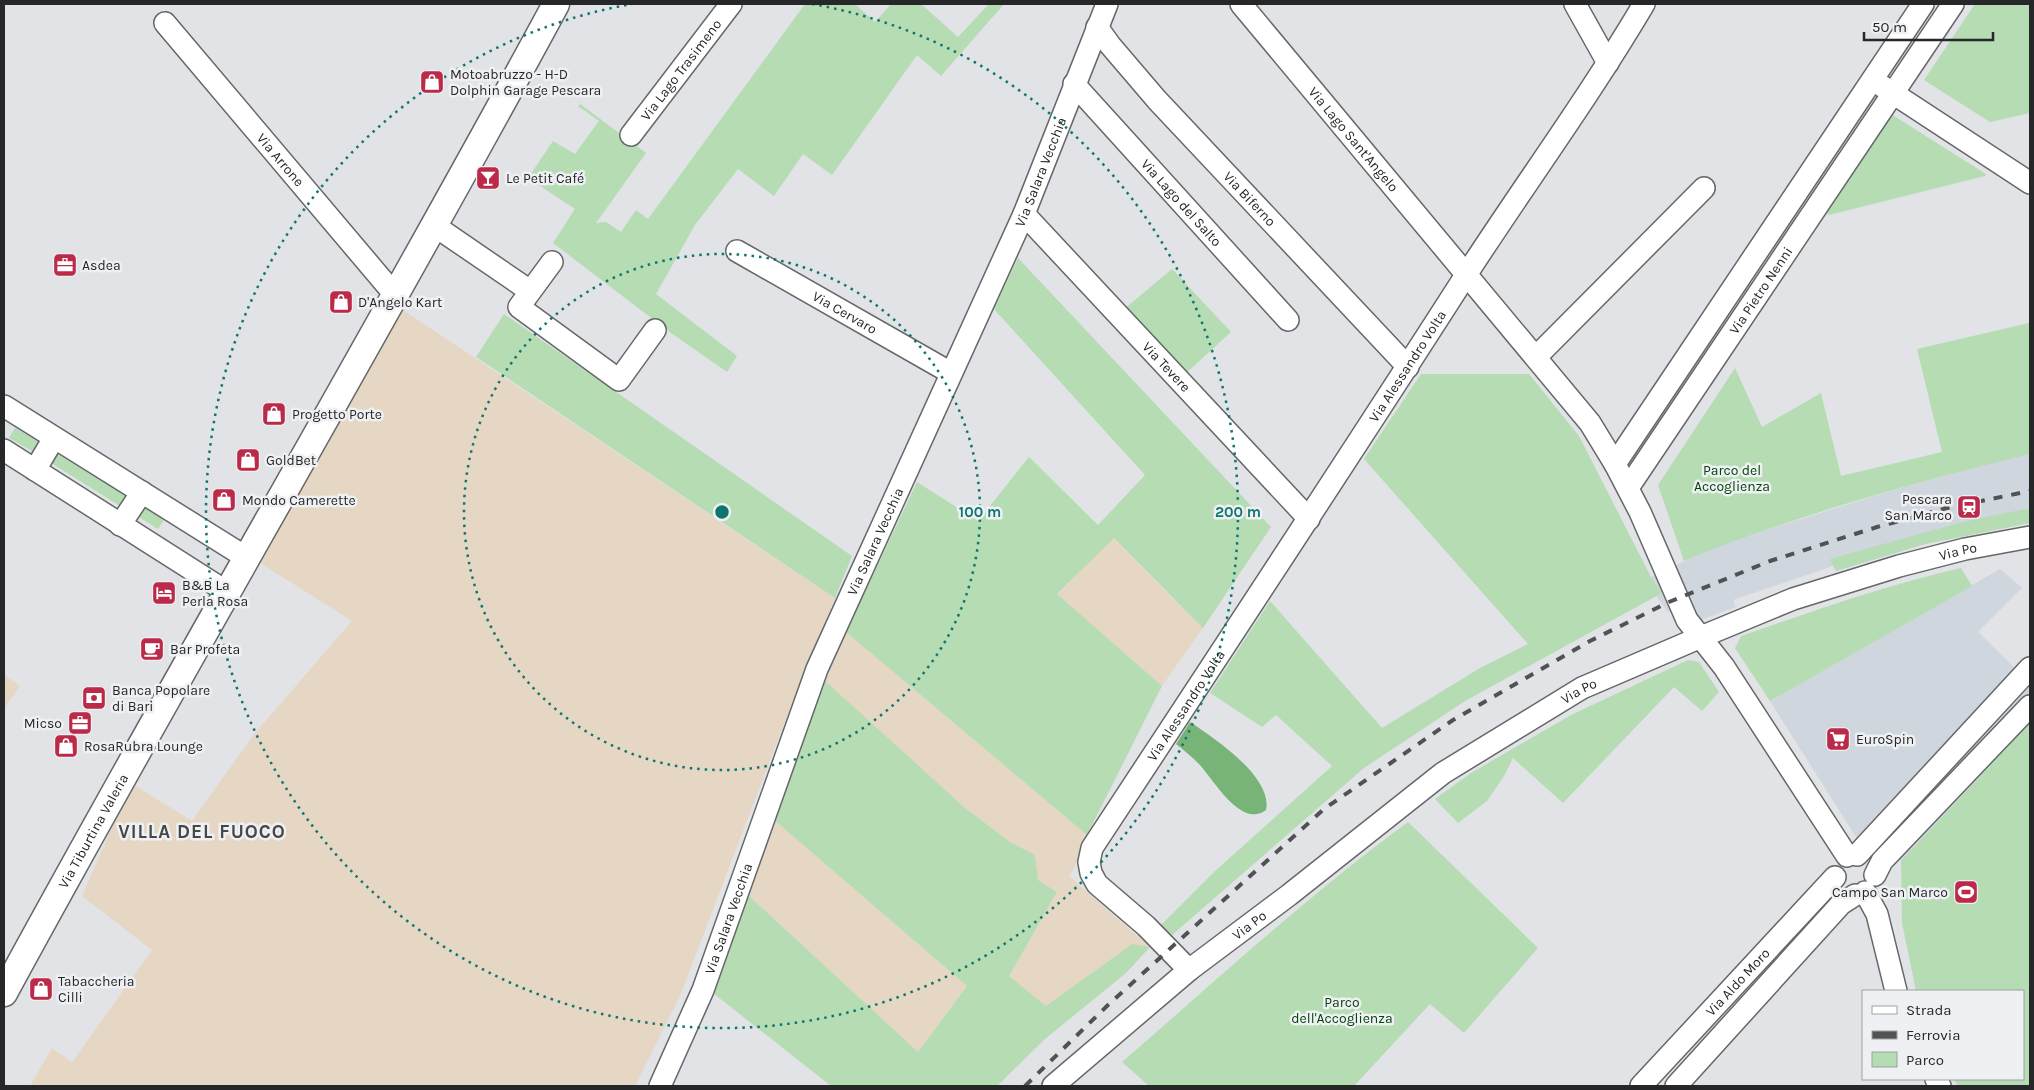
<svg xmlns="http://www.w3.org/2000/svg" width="2034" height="1090" viewBox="0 0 2034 1090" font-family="Karla,sans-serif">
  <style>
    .built { fill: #cfd6dd }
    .industrial { fill: #e6d7c4 }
    .green { fill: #b5dcb3 }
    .forest { fill: #78b378 }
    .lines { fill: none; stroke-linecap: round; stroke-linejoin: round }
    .minor-casing { stroke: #656769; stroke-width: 24 }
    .major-casing { stroke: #656769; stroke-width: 29 }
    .minor { stroke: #fff; stroke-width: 21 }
    .major { stroke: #fff; stroke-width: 26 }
    .rail { stroke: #505253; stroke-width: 4; stroke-dasharray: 9 9; stroke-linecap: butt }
    .ring { fill: none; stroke: #0f766e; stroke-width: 2.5; stroke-dasharray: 2.5 5 }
    .labels { text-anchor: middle; stroke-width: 5; stroke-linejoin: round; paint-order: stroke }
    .street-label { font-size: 14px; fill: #262728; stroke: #eff0f3 }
    .poi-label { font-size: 14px; fill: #262728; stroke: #eff0f3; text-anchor: start }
    .park-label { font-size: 14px; fill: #01450a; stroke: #eff0f3 }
    .district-label { font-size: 19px; font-weight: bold; letter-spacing: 1px; fill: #454749; stroke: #eff0f3 }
    .centre { fill: #0f766e; stroke: #eff0f3; stroke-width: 2.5 }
    .ring-label { font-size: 15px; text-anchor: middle; font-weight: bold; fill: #0f766e; stroke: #eff0f3; stroke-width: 5; stroke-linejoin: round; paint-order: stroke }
  </style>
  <rect width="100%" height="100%" fill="#e1e3e6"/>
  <path class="built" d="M2030,454V523L1925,544L1836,571L1833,566L1733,600L1736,607L1698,621L1689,603L1668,612L1656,596L1662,593L1651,577L1724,543L1894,490L1967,469Z
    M2000,569L2022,588L1978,632L2030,683V723L1901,861L1856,837L1770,701Z"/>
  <path class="industrial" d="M397,306L835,598L797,690L680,996L635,1086H30L52,1048L72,1062L152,950L82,896L131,783L192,821L255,733L352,621L257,561Z
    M1113,538L1203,628L1162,686L1057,595Z
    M846,632L1087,835L1081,845L1076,865L1069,876L1150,947L1132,944L1046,1006L1008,976L1057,892L1038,880L1035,855L1010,842L964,807L822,678Z
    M4,675L20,686L4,709Z
    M773,819L967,986L918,1052L747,894Z"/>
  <path class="green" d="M805,4H855L875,22L891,4H921L958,37L989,4H1004L941,76L917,55L832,175L803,154L774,196L738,169L695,225L656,294L737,356L727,372L671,333L553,243L575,209L528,178L553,141L575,154L599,121L578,106L580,104L646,153L596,223L606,222L621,232L636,210L648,219Z
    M1975,4H2030V113L1990,122L1924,80Z
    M1891,114L1986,174L1985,176L1829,215L1825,212Z
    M1018,258L1271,527L1203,628L1114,538L1057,594L1162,686L1087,835L846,632L917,482L978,521L1029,457L1098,525L1145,475L994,309Z
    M1172,269L1231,332L1182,377L1123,310Z
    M504,314L852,556L835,598L476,357Z
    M2029,323L2030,454C1967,469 1904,486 1842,505C1788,522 1735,539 1684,561L1658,485L1735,368L1762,427L1821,393L1841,476L1942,452L1917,349Z
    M1421,374H1529L1579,436L1651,577L1662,593L1465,701L1364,768L1171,936L1160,926L1214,872L1332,766L1276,715L1262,727L1210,693L1270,601L1382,728L1480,668L1528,644L1364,459Z
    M15,428L38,441L32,451L9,438Z
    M54,452L126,496L120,506L48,461Z
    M142,506L164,520L158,529L136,515Z
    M2030,508V523L1925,544L1836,571L1830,559L1959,523Z
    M1961,568L1972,586L1770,701L1735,648L1741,636C1814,611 1886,585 1961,568Z
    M1688,660L1699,662L1719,692L1702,711L1674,687L1563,803L1513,758L1504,776L1487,801L1458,823L1435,799L1471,773L1571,715Z
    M822,678L964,807L1010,842L1035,855L1038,880L1057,892L1009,976L1046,1006L1132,944L1150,947L1126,973L1045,1039L997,1086H831L713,993L747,894L918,1052L967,986L773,819Z
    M2030,723V1086H1958L1954,1079H2023V991H1916L1902,923L1901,861Z
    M1408,822L1538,948L1464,1033L1430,1004L1354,1086H1149L1122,1062C1216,981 1307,896 1408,822Z"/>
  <path class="forest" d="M1190,722C1214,738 1273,777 1266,810C1241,829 1214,780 1199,764C1192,757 1184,750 1176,744Z"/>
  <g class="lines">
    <defs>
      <g id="minor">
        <path id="s1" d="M1241,4L1590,423L1615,464L1640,512L1687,620L1724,667L1847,856"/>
        <path d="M1575,4L1608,63"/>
        <path id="s2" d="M165,23L395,295"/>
        <path id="s3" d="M1097,27L1110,45L1157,100L1408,367"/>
        <path id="s4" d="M1074,84L1288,320"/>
        <path d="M1882,86L2030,183"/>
        <path id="s5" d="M631,135L731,4"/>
        <path id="s6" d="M1024,214L1309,519"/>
        <path d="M435,226L530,291"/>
        <path id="s7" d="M737,251L951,373"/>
        <path d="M552,262L519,307L619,380L655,330"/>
        <path d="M1536,357L1704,188"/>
        <path d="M4,406L247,558"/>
        <path d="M4,450L227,592"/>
        <path d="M1615,464L1923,4"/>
        <path d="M35,470L54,438"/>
        <path id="s8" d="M1628,488L1953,4"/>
        <path d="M120,525L142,492"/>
        <path d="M1857,855L2030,668"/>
        <path d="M1875,875L1882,861L2030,706"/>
        <path d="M1865,892L1877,914L1896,991"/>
        <path id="s9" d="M1189,970L1146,926L1097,884L1091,873L1089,862L1092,848C1217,658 1343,467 1466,275C1525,184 1589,97 1644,4"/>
        <path d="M1936,1079L1940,1086"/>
        <path id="s10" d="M660,1086L703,990L817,669L1024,214L1107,4"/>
        <path id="s11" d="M1053,1086L1189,970L1289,895L1443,773L1582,688L1701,637L1793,599L1899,566L1965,549L2030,537"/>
        <path id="s12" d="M1641,1086L1835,877"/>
        <path d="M1676,1086L1841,904L1855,895"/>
      </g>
      <g id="major">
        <path id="s13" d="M4,993C184,661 377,336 556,4"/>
      </g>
    </defs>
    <use href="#minor" class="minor-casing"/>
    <use href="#major" class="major-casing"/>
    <use href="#minor" class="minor"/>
    <use href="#major" class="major"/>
    <path class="rail" d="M1025,1086L1108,1005L1324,809L1453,720L1590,641L1669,602L1770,561L1877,527L1947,508L2030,491"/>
  </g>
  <g class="ring">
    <circle cx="722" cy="512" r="258"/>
    <path d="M812 4A516 516 0 1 1 632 4"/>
  </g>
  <defs>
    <symbol id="shop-square" viewBox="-11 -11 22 22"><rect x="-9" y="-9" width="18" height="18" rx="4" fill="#bb2a49" stroke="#eff0f3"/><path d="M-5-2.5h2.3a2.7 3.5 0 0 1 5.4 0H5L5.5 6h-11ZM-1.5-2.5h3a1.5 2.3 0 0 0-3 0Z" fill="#fff"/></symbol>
    <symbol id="bar-square" viewBox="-11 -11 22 22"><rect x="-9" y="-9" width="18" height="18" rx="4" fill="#bb2a49" stroke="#eff0f3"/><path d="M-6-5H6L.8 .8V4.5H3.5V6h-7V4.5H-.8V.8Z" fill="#fff"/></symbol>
    <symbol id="office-square" viewBox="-11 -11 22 22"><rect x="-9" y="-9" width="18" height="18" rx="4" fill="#bb2a49" stroke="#eff0f3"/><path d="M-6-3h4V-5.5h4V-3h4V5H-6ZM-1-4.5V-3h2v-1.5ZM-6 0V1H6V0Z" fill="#fff"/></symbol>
    <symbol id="station-square" viewBox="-11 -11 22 22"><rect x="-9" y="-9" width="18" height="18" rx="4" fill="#bb2a49" stroke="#eff0f3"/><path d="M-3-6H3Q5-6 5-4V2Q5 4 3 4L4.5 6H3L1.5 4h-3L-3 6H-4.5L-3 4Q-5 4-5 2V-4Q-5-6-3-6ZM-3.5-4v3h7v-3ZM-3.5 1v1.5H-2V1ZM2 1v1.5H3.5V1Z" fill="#fff"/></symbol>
    <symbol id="hotel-square" viewBox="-11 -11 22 22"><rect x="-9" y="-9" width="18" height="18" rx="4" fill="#bb2a49" stroke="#eff0f3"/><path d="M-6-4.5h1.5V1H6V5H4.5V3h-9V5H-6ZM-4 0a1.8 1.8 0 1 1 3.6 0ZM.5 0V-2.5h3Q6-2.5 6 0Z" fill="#fff"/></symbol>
    <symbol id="cafe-square" viewBox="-11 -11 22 22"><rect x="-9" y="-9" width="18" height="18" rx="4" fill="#bb2a49" stroke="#eff0f3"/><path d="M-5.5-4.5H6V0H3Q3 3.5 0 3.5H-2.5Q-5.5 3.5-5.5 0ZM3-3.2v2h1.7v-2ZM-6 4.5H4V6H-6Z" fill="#fff"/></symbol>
    <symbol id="bank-square" viewBox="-11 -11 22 22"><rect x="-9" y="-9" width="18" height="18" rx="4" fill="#bb2a49" stroke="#eff0f3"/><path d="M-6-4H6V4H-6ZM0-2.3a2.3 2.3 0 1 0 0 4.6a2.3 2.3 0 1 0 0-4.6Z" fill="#fff"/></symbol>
    <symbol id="supermarket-square" viewBox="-11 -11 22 22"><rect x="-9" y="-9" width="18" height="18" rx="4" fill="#bb2a49" stroke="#eff0f3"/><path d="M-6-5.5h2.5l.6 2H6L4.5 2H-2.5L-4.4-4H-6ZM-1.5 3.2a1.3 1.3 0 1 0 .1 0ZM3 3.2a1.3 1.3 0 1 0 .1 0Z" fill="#fff"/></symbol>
    <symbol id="stadium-square" viewBox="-11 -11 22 22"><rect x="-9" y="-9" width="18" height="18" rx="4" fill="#bb2a49" stroke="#eff0f3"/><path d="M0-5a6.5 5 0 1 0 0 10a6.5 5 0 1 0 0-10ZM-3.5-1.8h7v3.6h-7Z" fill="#fff"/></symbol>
  </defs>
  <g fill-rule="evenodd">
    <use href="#shop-square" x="418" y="68" width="28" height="28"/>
    <use href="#bar-square" x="474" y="164" width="28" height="28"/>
    <use href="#office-square" x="51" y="251" width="28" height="28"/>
    <use href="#shop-square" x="327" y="288" width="28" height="28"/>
    <use href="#shop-square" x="260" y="400" width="28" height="28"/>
    <use href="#shop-square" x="234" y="446" width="28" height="28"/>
    <use href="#shop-square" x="210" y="486" width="28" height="28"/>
    <use href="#station-square" x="1955" y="493" width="28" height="28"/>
    <use href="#hotel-square" x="150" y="579" width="28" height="28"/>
    <use href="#cafe-square" x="138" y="635" width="28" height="28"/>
    <use href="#bank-square" x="80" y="684" width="28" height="28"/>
    <use href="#office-square" x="66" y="709" width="28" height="28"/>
    <use href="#supermarket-square" x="1824" y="725" width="28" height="28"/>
    <use href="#shop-square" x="52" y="732" width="28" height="28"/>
    <use href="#stadium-square" x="1952" y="878" width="28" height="28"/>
    <use href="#shop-square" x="27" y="975" width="28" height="28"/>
  </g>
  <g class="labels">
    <g class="street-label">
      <text dy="5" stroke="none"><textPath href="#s5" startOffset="82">Via Lago Trasimeno</textPath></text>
      <text dy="5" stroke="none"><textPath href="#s1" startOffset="176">Via Lago Sant'Angelo</textPath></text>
      <text dy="5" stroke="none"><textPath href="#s2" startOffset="179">Via Arrone</textPath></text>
      <text dy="5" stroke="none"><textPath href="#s10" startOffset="991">Via Salara Vecchia</textPath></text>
      <text dy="5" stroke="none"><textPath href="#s3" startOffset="230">Via Biferno</textPath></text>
      <text dy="5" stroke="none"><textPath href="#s4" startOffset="160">Via Lago del Salto</textPath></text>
      <text dy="5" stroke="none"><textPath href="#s8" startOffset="238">Via Pietro Nenni</textPath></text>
      <text dy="5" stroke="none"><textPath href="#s7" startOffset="124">Via Cervaro</textPath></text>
      <text dy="5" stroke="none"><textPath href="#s6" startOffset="209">Via Tevere</textPath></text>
      <text dy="5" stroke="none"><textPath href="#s9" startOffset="740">Via Alessandro Volta</textPath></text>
      <text dy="5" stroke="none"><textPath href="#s10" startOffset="586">Via Salara Vecchia</textPath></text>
      <text dy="5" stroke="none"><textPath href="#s11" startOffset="1064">Via Po</textPath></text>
      <text dy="5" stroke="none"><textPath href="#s11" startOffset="659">Via Po</textPath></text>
      <text dy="5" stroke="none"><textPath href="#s9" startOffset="335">Via Alessandro Volta</textPath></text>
      <text dy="5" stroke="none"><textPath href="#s13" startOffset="185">Via Tiburtina Valeria</textPath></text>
      <text dy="5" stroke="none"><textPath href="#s10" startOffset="181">Via Salara Vecchia</textPath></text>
      <text dy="5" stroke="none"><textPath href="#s11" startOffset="254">Via Po</textPath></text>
      <text dy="5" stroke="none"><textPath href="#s12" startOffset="142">Via Aldo Moro</textPath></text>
    </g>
    <g class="poi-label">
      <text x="450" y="79">Motoabruzzo - H-D<tspan x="450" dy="16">Dolphin Garage Pescara</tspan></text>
      <text x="506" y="183">Le Petit Café</text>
      <text x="82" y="270">Asdea</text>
      <text x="358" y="307">D'Angelo Kart</text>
      <text x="292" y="419">Progetto Porte</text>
      <text x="266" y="465">GoldBet</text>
      <text x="1952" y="504" text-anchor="end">Pescara<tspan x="1952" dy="16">San Marco</tspan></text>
      <text x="242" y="505">Mondo Camerette</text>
      <text x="182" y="590">B&amp;B La<tspan x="182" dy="16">Perla Rosa</tspan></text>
      <text x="170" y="654">Bar Profeta</text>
      <text x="112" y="695">Banca Popolare<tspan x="112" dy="16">di Bari</tspan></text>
      <text x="62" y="728" text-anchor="end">Micso</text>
      <text x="1856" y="744">EuroSpin</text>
      <text x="84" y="751">RosaRubra Lounge</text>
      <text x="1948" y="897" text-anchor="end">Campo San Marco</text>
      <text x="58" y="986">Tabaccheria<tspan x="58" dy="16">Cilli</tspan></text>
    </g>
    <g class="park-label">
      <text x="1732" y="475">Parco del<tspan x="1732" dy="16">Accoglienza</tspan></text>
      <text x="1342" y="1007">Parco<tspan x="1342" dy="16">dell'Accoglienza</tspan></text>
    </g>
    <g class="district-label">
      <text x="202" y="838">VILLA DEL FUOCO</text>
    </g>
  </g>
  <circle cx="722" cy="512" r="8" class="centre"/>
  <g class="ring-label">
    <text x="980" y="517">100 m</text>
    <text x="1238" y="517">200 m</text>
  </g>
  <rect width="2034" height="1090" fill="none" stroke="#262728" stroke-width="10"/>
  <rect x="1862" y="990" width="162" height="90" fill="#eff0f3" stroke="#9fa0a2"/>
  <rect x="1872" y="1006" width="25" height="8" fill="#ffffff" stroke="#9fa0a2"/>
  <text x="1906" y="1015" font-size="15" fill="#262728">Strada</text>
  <rect x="1872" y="1031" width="25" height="8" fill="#505253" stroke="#9fa0a2"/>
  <text x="1906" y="1040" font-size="15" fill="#262728">Ferrovia</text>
  <rect x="1872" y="1052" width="25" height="15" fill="#b5dcb3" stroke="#9fa0a2"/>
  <text x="1906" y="1065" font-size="15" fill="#262728">Parco</text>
  <path d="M1864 32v8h129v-8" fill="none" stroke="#262728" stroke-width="2.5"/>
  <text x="1872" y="32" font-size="15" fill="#262728" stroke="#eff0f3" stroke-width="4" paint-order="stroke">50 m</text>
</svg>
